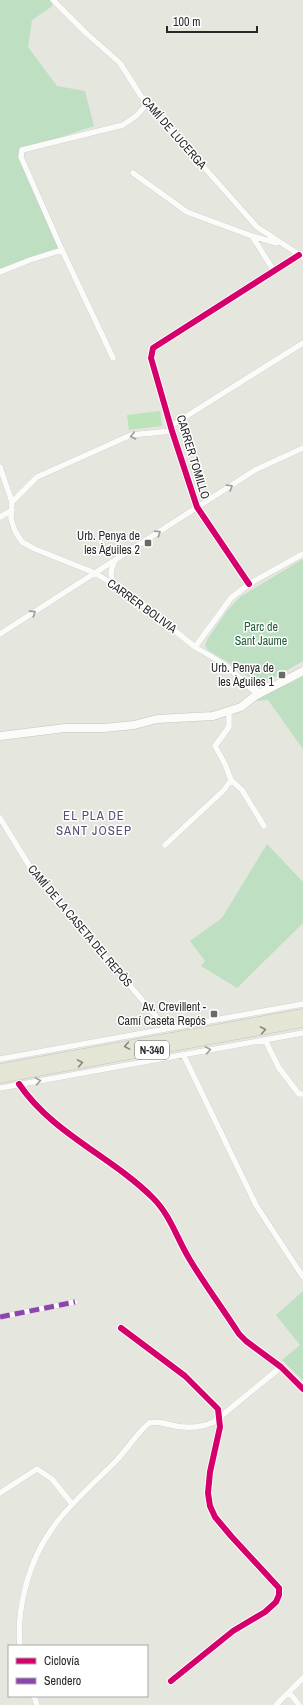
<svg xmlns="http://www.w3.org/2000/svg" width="303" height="1705" viewBox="0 0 303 1705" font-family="'Archivo Narrow',sans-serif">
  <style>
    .green { fill: #bedfc2 }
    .pitch { fill: #bce3b9 }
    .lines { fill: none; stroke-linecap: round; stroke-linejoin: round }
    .street-casing { stroke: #c4c4c3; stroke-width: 6 }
    .secondary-casing { stroke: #c4c4c3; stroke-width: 9 }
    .highway-casing { stroke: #c2c3c0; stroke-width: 11 }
    .street { stroke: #fbfbfa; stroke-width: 5.5 }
    .secondary { stroke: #fbfbfa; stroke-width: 8 }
    .highway { stroke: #e5e5d5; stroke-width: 10 }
    .quiet { stroke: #8e44ad; stroke-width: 5; stroke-dasharray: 10 5; stroke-linecap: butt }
    .cycleway-casing { stroke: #fff; stroke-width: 8 }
    .cycleway { stroke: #d6006c; stroke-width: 6 }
    .oneway { stroke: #9c9c9c }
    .oneway2 { stroke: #86867e }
    .poi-dot { fill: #6a6a68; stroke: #fff; stroke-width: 1.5 }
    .labels { text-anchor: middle; stroke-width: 3; stroke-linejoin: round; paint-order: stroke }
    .shield { fill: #fff; stroke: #686868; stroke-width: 1 }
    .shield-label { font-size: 11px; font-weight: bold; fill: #282828 }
    .street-label { font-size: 12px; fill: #282828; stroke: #fff }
    .poi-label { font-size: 12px; fill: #282828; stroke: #fff; text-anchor: end }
    .park-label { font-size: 12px; fill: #215b36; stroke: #fff }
    .neighbourhood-label { font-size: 13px; letter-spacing: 1px; fill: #5c4e73; stroke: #fff }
  </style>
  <rect width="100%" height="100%" fill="#e5e6de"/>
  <path class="green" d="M0,0H56L51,7L32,20L28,47L57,86L85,91L94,126L22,150L21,157L62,250L0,271Z
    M303,559V661L270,680L258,681L247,676L234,666L208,650L205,645L207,640L226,612L240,597Z
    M303,676V749L268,700L254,701L271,689L293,682Z
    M267,844L303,882V923L237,988L201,966L205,961L190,941L222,918Z
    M303,1291V1381L282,1360L300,1345L276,1315Z"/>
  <path class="pitch" d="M160,411L162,426L129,430L127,415Z"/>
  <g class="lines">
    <defs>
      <path id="street" d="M53,0L86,33L120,63L141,96L257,227L303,257
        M133,173L187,212L252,236L274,271
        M252,236L277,243
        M0,272L30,260L62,250
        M113,358L62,250L21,157L22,150L123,125L136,116L148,103
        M171,426L303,343
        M0,467L12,502L11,519L15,531L22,542L35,549L95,573L132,596L195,647L224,664L247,684L272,686
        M12,502L37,477L131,435L172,431
        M0,517L12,510
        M114,563C110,571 110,576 114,584
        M249,584L197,507L172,431L151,358L153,348L299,255
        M0,634L255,470L303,448
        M195,647L231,598L249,584L303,554
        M231,780L242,790L264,826
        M0,818L35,875L156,1016L165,1029
        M165,845L224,790L231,780L225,764L215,746L229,727V712
        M265,1040L279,1068L299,1094H303
        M183,1054L256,1205L303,1277
        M0,1059L303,1004
        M19,1084C53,1134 111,1156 153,1198C171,1216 177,1239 190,1260C205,1285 223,1309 239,1334L246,1341L281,1367L303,1389
        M0,1088L303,1033
        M0,1317L75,1302
        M121,1328L185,1376L218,1409L220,1427L210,1472L208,1493L210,1506L215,1517L231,1536L279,1588V1595L276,1602L265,1612L233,1631L171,1681
        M0,1493L37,1469L52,1479L72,1504
        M20,1646C18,1626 20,1609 25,1589C39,1531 70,1506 111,1466C125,1453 135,1435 149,1423C157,1421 162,1423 171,1425C186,1429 200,1428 214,1422L281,1367
        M289,1692L299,1705
        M34,1696L37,1705
        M276,1705L303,1678"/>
      <path id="secondary" d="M247,684L259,693
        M0,736L65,728H104L134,725L157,719L213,716L241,707L255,696L303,671"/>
      <path id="highway" d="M0,1069L303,1014
        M0,1078L303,1022"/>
    </defs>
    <use href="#street" class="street-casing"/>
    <use href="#secondary" class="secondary-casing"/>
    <use href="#highway" class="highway-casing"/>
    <use href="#street" class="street"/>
    <use href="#secondary" class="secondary"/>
    <use href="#highway" class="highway"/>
    <path class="quiet" d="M0,1317L75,1302"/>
    <defs>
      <path id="cycleway" d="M249,584L197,507L172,431L151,358L153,348L299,255
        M19,1084C53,1134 111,1156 153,1198C171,1216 177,1239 190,1260C205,1285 223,1309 239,1334L246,1341L281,1367L303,1389
        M121,1328L185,1376L218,1409L220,1427L210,1472L208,1493L210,1506L215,1517L231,1536L279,1588V1595L276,1602L265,1612L233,1631L171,1681"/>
    </defs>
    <use href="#cycleway" class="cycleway-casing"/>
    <use href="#cycleway" class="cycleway"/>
  </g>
  <defs><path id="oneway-chevron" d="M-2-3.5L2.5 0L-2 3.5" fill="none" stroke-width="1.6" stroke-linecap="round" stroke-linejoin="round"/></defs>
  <g class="oneway">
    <use href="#oneway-chevron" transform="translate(133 436) rotate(168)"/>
    <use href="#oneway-chevron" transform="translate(230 487) rotate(-32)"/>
    <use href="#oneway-chevron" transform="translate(158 533) rotate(-34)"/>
    <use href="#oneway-chevron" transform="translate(33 613) rotate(-33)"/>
    <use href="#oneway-chevron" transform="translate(208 1050) rotate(-10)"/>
    <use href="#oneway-chevron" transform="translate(38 1081) rotate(-10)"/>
  </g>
  <g class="oneway2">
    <use href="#oneway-chevron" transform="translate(263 1030) rotate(-10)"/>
    <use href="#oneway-chevron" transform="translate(127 1046) rotate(170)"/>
    <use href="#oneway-chevron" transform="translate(80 1063) rotate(-10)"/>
  </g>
  <g class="poi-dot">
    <rect x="144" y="539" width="8" height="8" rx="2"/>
    <rect x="278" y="671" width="8" height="8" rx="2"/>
    <rect x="210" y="1010" width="8" height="8" rx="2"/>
  </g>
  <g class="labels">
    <rect class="shield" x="135" y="1041" width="34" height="18" rx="3"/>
    <g class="shield-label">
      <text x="152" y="1054">N-340</text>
    </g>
    <g class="street-label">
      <text transform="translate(174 133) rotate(49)" y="4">CAMÍ DE LUCERGA</text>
      <text transform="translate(193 457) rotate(73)" y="4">CARRER TOMILLO</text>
      <text transform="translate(142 606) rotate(36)" y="4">CARRER BOLIVIA</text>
      <text transform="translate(80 926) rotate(50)" y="4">CAMÍ DE LA CASETA DEL REPÒS</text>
    </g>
    <g class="poi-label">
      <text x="140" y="540">Urb. Penya de<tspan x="140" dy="14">les Àguiles 2</tspan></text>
      <text x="274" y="672">Urb. Penya de<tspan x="274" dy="14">les Àguiles 1</tspan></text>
      <text x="206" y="1011">Av. Crevillent -<tspan x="206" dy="14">Camí Caseta Repós</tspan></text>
    </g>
    <g class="park-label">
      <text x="261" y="631">Parc de<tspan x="261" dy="14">Sant Jaume</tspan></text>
    </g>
    <g class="neighbourhood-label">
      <text x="94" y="820">EL PLA DE<tspan x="94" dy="15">SANT JOSEP</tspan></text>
    </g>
  </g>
  <rect x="8" y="1645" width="140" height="52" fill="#ffffff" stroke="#a9a9a9"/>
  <rect x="16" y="1658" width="20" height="6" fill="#d6006c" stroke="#a9a9a9"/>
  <text x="44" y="1665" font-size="12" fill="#282828">Ciclovía</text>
  <rect x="16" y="1678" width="20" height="6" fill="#8e44ad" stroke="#a9a9a9"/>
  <text x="44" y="1685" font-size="12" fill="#282828">Sendero</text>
  <path d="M167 26v6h90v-6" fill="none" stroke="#282828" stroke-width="2"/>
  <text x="173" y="26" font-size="12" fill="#282828" stroke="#ffffff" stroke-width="3" paint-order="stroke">100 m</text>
</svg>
